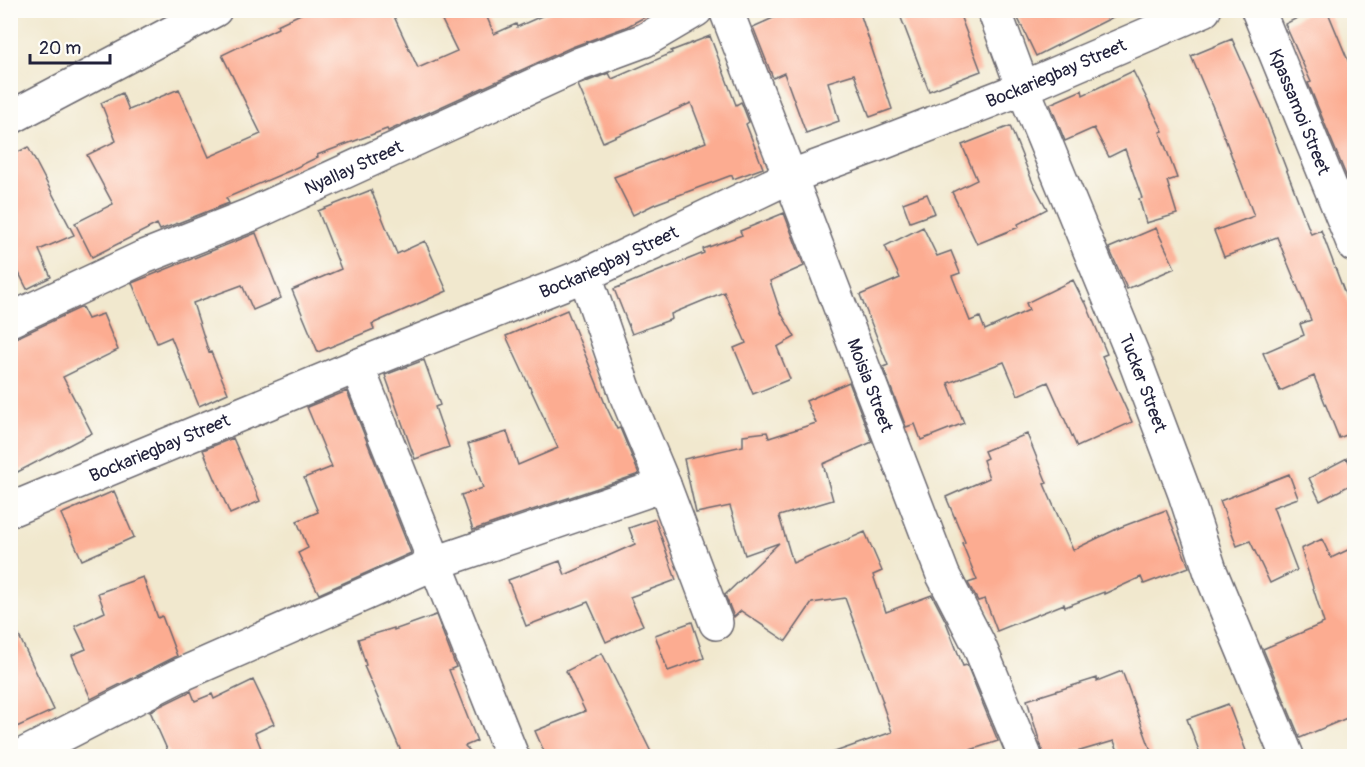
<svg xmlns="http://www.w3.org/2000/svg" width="1365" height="767" viewBox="0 0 1365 767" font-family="Pangolin,sans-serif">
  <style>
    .building { fill: #fcac91 }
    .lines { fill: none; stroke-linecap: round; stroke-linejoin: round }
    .minor-casing { stroke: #6a676e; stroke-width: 36 }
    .minor { stroke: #fff; stroke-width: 33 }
    .labels { text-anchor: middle; stroke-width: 6; stroke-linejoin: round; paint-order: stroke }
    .street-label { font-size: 18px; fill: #22223b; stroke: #fdfcf7 }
  </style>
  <rect width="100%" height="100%" fill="#fdfcf7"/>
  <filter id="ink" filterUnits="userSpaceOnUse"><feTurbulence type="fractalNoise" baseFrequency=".0167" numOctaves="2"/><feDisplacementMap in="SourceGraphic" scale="12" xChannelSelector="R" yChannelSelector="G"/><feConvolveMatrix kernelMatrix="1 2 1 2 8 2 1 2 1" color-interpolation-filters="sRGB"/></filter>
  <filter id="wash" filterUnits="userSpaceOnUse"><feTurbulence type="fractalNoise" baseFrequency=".008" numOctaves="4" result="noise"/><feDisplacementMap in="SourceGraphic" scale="24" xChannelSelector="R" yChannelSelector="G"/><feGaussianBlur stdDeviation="1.35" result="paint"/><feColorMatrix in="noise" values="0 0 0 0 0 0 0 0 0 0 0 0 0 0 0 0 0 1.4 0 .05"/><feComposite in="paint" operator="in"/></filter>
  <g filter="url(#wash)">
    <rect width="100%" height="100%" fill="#f1e8ce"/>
    <g id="blocks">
      <path class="building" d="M309,10H391L418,68L457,51L437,10H484L494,34L516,24L517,27L555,10H658L626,27L572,47L388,131L387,129L317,155L318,157L289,171L226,198L229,203L160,230L157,224L92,257L75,223L113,204L87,155L116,141L101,103L122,93L129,110L179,89L209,157L261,134L222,55L278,28L277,25Z
        M791,10H859L892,109L870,117L854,74L828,82L839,121L806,133L784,73L773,78L753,27Z
        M898,10H958L981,71L929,91Z
        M1014,10H1127L1036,56Z
        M1313,10H1327L1354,75V195L1308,83L1311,82L1285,24Z
        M710,36L736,105L741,102L742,104L749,122L746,124L763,168L733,179L732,175L655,204L633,215L614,177L706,142L691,103L603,142L578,85L609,73L612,79L672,53L671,51Z
        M1232,39L1264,111L1311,234L1321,230L1354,318V432L1339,438L1314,376L1280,391L1263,353L1304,335L1300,324L1311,320L1277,237L1224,257L1214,231L1254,216L1217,117L1191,56Z
        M1133,71L1163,131L1160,132L1177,178L1167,181L1177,214L1146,223L1139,199L1142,198L1125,149L1109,157L1094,128L1065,141L1050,104L1082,90L1083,95Z
        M1010,126L1033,183L1047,209L1018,224L1019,227L977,244L952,192L977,180L962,145Z
        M28,147L74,235L39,250L51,277L27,289L10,255V156Z
        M371,190L397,254L425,241L447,291L372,324L374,329L318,352L292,290L341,269L318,211Z
        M927,194L935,213L910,222L903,203Z
        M784,213L804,266L770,281L780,311L795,337L777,347L790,379L753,394L734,348L746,343L724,292L671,314L672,319L632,334L614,289L704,253L703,249L742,235L740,231Z
        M923,227L937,256L951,251L960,273L952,276L970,321L980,317L985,330L1029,310L1026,303L1073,280L1084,302L1085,301L1107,354L1102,356L1132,422L1077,447L1048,382L1018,395L1004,362L948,383L964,423L921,440L915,424L906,427L883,367L888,365L860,295L900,278L885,246Z
        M1156,228L1175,268L1127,289L1109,248Z
        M256,233L281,298L253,310L242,285L193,303L209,353L211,352L228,393L199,406L171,337L157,343L132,283Z
        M82,307L88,319L103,314L118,350L63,377L92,433L10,476V338L18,337Z
        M567,310L606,406L617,429L620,428L639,474L473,530L461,495L483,488L468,444L507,432L518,465L558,448L506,336Z
        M424,360L440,405L435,407L449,447L415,459L385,375Z
        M849,382L872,442L823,464L833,500L779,516L793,563L865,532L882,571L873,575L886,612L932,595L946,622L963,666L967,665L998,741L952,756H833L832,753L892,732L882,703L883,702L845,598L812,603L786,641L741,611L734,617L725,595L779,543L745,555L730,506L696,513L684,459L743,446V435L767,432L769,438L816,423L806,401Z
        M347,391L411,553L319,594L298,553L308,548L297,521L318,512L304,478L332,467L307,407Z
        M1027,434L1047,483L1044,484L1073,550L1121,527L1166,510L1189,567L1144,584L1141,577L1104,594V592L1065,607L1064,604L997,631L985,599L978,601L968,583L977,580L962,543L965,542L946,497L989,478L983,460L987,458L984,451Z
        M233,438L260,501L230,514L203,450Z
        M1347,458L1354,473V483L1320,501L1309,478Z
        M1289,474L1298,498L1273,507L1297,570L1270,583L1250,541L1237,546L1220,501Z
        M114,491L134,537L82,560L61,514Z
        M655,519L676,580L630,597L643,625L606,642L588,602L526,626L508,580L560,561L565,575L635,544L629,528Z
        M1322,539L1331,558L1354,547V715L1300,738L1263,649L1324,623L1301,549Z
        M143,577L158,618L162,616L177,656L91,699L72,655L86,649L75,626L105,612L98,593Z
        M436,615L456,667L449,670L477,741L465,746L475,756H403L364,666L366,665L358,639L394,628V630Z
        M10,617L54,710L10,730Z
        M692,622L704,658L668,671L655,635Z
        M602,653L653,756H546L535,731L585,711L566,671Z
        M1122,671L1153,756H1120L1114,741L1063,756H1044L1027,700L1097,678V681Z
        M253,680L274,724L255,733L264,756H170L150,711L191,691L195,701L212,694L214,699Z
        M1228,704L1248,756H1201L1187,719Z"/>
    </g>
  </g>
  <g filter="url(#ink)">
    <use href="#blocks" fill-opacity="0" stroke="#6a676e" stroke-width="1.5"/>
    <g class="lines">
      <defs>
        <g id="minor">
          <path id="s1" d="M726,10L943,575L978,643L1025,756"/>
          <path id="s2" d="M994,10L1023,88L1132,353L1185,494L1211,573L1287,756"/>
          <path id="s3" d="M1258,10L1354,245"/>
          <path d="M10,118L215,10"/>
          <path d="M585,275L627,397L664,485L716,623"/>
          <path id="s4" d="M10,320L144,257L250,215L580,64L645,40L696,10"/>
          <path d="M357,366L512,756"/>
          <path id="s5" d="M10,510L357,366L585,275L789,177L882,143L1023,88L1204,10"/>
          <path d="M21,756L178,676L435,563L664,485"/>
        </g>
      </defs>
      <use href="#minor" class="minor-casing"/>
      <use href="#minor" class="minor"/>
    </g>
  </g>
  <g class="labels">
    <g class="street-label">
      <text dy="6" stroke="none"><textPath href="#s5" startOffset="1134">Bockariegbay Street</textPath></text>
      <text dy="6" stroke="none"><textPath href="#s3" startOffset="110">Kpassamoi Street</textPath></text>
      <text dy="6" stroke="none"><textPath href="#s4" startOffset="376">Nyallay Street</textPath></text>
      <text dy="6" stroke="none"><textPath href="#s5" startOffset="648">Bockariegbay Street</textPath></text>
      <text dy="6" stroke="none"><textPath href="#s2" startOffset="402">Tucker Street</textPath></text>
      <text dy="6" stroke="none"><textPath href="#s1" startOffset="402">Moisia Street</textPath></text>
      <text dy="6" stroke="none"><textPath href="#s5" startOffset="162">Bockariegbay Street</textPath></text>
    </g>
  </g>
  <rect width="1365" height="767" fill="none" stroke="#fdfcf7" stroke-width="36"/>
  <path d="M30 54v9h80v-9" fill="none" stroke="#22223b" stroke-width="3"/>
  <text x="39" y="54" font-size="18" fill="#22223b" stroke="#fdfcf7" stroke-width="4.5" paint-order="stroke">20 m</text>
</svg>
